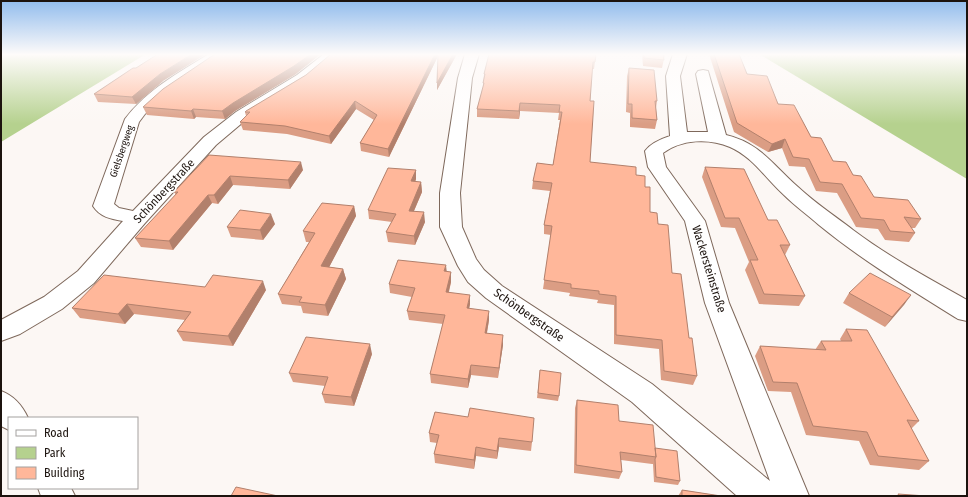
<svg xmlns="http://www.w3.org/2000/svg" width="968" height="497" viewBox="0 0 968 497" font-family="'Fira Sans Condensed',sans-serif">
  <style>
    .green { fill: #b5d18e }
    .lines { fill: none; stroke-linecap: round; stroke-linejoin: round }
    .minor-casing { stroke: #7e685b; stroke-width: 2 }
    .minor { fill: #fff; fill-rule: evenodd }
    .wall { fill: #db9d84 }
    .shaded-wall { fill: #b2806c }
    .building { fill: #ffb79a; stroke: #b2806c }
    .labels { text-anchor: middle; stroke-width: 3.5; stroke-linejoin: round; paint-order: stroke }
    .far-street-label { font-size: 10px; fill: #1c130e; stroke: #fff }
    .street-label { font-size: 12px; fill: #1c130e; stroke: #fff }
  </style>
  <rect width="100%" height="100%" fill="#fcf7f4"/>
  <path class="green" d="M1,54H146L1,142Z
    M759,54H967V179Z"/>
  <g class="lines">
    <defs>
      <path id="minor" d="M209,54H225L165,95L145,114L139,122L114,204L119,208L133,211L204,137L236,112L297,75L324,54H338L307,81L248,118L216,145L145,223L94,283L62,309L20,334L1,341V320L44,297L78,271L123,221C111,219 100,217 93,206L125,119C148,89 178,73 209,54Z
        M465,54H479L472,78L460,193L462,227L476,259L484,270L502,286L652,384L770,481L705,303L685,221L648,167L645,151C651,143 661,139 670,136L666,76L673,54H687L680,76L687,132H708L696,74L698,71L703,70L708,71L726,135C760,143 773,165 798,187C815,203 835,216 853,230C889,257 928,278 967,300V321L958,319C910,289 863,261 819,225C808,215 795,206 784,195C766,179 753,157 730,147C709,138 682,139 663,153L666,167L705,221L729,303L809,496H737L632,402L486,298L468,282L458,266L440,227V193L458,78Z
        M1,391C14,396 22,405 28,418H9V430L1,426Z
        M38,488H71L75,496H41Z"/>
    </defs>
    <use href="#minor" class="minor-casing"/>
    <use href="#minor" class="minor"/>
  </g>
  <path class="wall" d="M331,54H457L437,90V83L438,56L389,157L361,151L360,143L374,120L356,109L331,144L287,134L243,130L240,122L246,116L245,112L306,75Z
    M489,54L595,62L594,69H592L590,101V162L636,175L645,187L650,212L658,224L672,273L689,338L697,376L693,385L661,380L659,349L614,344V305L597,303L598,300L569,296L570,293L543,289L551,235L544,234V225L550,191L532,189L533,181L553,165L560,120H558L559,113L520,111L519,119L477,117V109L483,88L484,74Z
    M642,54H665L662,68L643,66Z
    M709,54H739L747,74L778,104L833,161L853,175L874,197L921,219L915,228H911L915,233L909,242L885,240L878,229L856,227L837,193L816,191L805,167L789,166L782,148L768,152L734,132Z
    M136,68L163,81L136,104L98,102L94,94Z
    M629,68L657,101L656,108L657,120L655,129L630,127V113L626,112L627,76Z
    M296,74L235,111L225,119L196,117L194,119L147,115L143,107Z
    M209,155L303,170L290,189L233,185L218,204L212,203L173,250L141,247L135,238L176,195L174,192Z
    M705,167L768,220L790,245L785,255L805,296L799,306L759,304L745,270L749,262L735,228L721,227L702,177Z
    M416,170V179L415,182H421L422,192L414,211L425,222L415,245L388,242L386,232L392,222L369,219L368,210Z
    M354,206L356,216L329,267L343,269L346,279L328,316L303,313L301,306L282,304L278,294L309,242H306L303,231Z
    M275,224L263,240L231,237L227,227Z
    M447,272H451V282L449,292L470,304L469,309L489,320L487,333L503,345L498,378L471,375L468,388L431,383L430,374L443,324L409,320L407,311L412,297L390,293L389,284Z
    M205,287L266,290L233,346L183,341L177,331L185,320L134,314L125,324L80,318L72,308Z
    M849,293L911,295L885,327L843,303Z
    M846,329L919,421L911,429L929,461L919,470L870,465L859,441L806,435L791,392L768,391L755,356L760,346L815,350L821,341H841L840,339Z
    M372,354L354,406L325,403L322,394L325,386L293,382L289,373Z
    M540,370L559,396L558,401L537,398Z
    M577,400L619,421L655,448L680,481L678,485L654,482L653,464H652L621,460L622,472L619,479L574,473L575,408Z
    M435,412L532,442L531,451L499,447L497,459L476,456L474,469L435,463L434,454L437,443L430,442L429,433Z
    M682,490L721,496H678Z"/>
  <path class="shaded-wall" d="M192,54H206L163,81L136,104L132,97L160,74Z
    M311,54H321L296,74L235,111L225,119L222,111L233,103Z
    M435,54H439L389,157L388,149Z
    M453,54H457L437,90V83Z
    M355,101L356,109L331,144L329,136Z
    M520,103V111L519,119V111Z
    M193,109L196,117L194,119L191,111Z
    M785,139L782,148L768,152L772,144Z
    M301,162L303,170L290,189L288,180Z
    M416,170V179L412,191L411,181Z
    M230,176L233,185L218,204L214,195Z
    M421,182L422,192L410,220L409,211Z
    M208,195L212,203L173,250L169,241Z
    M354,206L356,216L324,277L321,266Z
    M424,212L425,222L415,245L414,236Z
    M271,214L275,224L263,240L260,230Z
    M446,265L447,274L444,271Z
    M343,269L346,279L328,316L325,305Z
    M451,272V282L446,302V292Z
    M263,281L266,290L233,346L228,336Z
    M470,295V304L467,318V308Z
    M911,295L904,305L885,327L892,317Z
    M127,304L134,314L125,324L118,314Z
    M489,311V320L485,343V333Z
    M503,335V345L498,378L499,368Z
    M370,344L372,354L354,406L351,397Z
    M471,365V375L468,388V379Z
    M499,438V447L497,459V451Z
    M476,447V456L474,469V460Z"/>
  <path class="building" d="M158,54H192L160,74L132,97L94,94L133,68H136Z
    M215,54H311L294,66L233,103L222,111L193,109L191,111L143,107L163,89Z
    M331,54H435L388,149L360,143L377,115L355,101L329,136L285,126L240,122L250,112H245L246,111L306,75Z
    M438,54H453L437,83Z
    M489,54H596L595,62H593L590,101H594L590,162L636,167V175L645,176V187H650V212L657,213L658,224L668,225L672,273L681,274L689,338H692L697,376L664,371L662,340L616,335V296L599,294V291L571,288V284L544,280L552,226L544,225L552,183L533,181L537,163L553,165L562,112H559L560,105L520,103L519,111L477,109L484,83H483L485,74H484Z
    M644,54H663L664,60L644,58Z
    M714,54H739L747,74L767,76L778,104L794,105L811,137L821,138L833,161L846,162L853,175L861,176L874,197L908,200L921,219L904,217L915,233L890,231L884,220L861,218L842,184L820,182L809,159L793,157L785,139L772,144L737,123Z
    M629,68L654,70L657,101H655L657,120L632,118V104H628Z
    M209,155L301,162L288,180L230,176L214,195H208L169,241L135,238L178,192H174Z
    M705,167L744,169L768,220H777L790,245H780L805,296L764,294L750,260H758L739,218H725Z
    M388,168L416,170L411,181L421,182L409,211L424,212L414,236L386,232L396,214L368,210Z
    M322,203L354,206L321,266L343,269L325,305L299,302L302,297L278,294L315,233L303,231Z
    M240,210L271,214L260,230L227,227Z
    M398,260L446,265L444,271L451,272L446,292L470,295L467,308L489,311L485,333L503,335L499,368L471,365L468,379L430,374L445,315L407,311L415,288L389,284Z
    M870,273L911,295L892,317L849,293Z
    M104,275L205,287L213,275L263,281L228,336L177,331L191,312L127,304L118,314L72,308Z
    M846,329L867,330L919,421L907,420L929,461L878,456L867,432L813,426L797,383L773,382L760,346L826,350L821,341H852Z
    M306,337L370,344L351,397L322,394L328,377L289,373Z
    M540,370L561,373L559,396L538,393Z
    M577,400L618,405L619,421L653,425L656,457L620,452L622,472L576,465Z
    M470,408L534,418L532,442L499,438L497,451L476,447L474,460L434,454L439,435L429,433L435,412L468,417Z
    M655,448L677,451L680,481L656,477L655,459L656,457Z
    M236,487L278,496H231Z
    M682,490L721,496H682Z
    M898,494L926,496H899Z"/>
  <linearGradient id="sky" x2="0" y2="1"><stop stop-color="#91bced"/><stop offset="0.44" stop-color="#fefbfa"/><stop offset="1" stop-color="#fefbfa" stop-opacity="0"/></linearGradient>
  <rect width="968" height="124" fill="url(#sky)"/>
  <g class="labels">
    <g class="far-street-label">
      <text transform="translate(121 151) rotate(-71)" y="4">Gielsbergweg</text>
    </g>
    <g class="street-label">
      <text transform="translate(164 191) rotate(-47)" y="4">Schönbergstraße</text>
      <text transform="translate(709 269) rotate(73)" y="4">Wackersteinstraße</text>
      <text transform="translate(529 315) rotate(35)" y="4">Schönbergstraße</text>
    </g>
  </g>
  <rect width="968" height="497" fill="none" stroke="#1c130e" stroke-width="4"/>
  <rect x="8" y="417" width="130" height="72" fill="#ffffff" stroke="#a4a19f"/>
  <rect x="16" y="430" width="20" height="6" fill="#ffffff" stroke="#a4a19f"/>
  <text x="44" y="437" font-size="12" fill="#1c130e">Road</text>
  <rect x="16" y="447" width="20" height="12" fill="#b5d18e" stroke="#a4a19f"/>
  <text x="44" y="457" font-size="12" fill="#1c130e">Park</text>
  <rect x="16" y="467" width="20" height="12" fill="#ffb79a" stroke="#a4a19f"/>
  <text x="44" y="477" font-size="12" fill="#1c130e">Building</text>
</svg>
